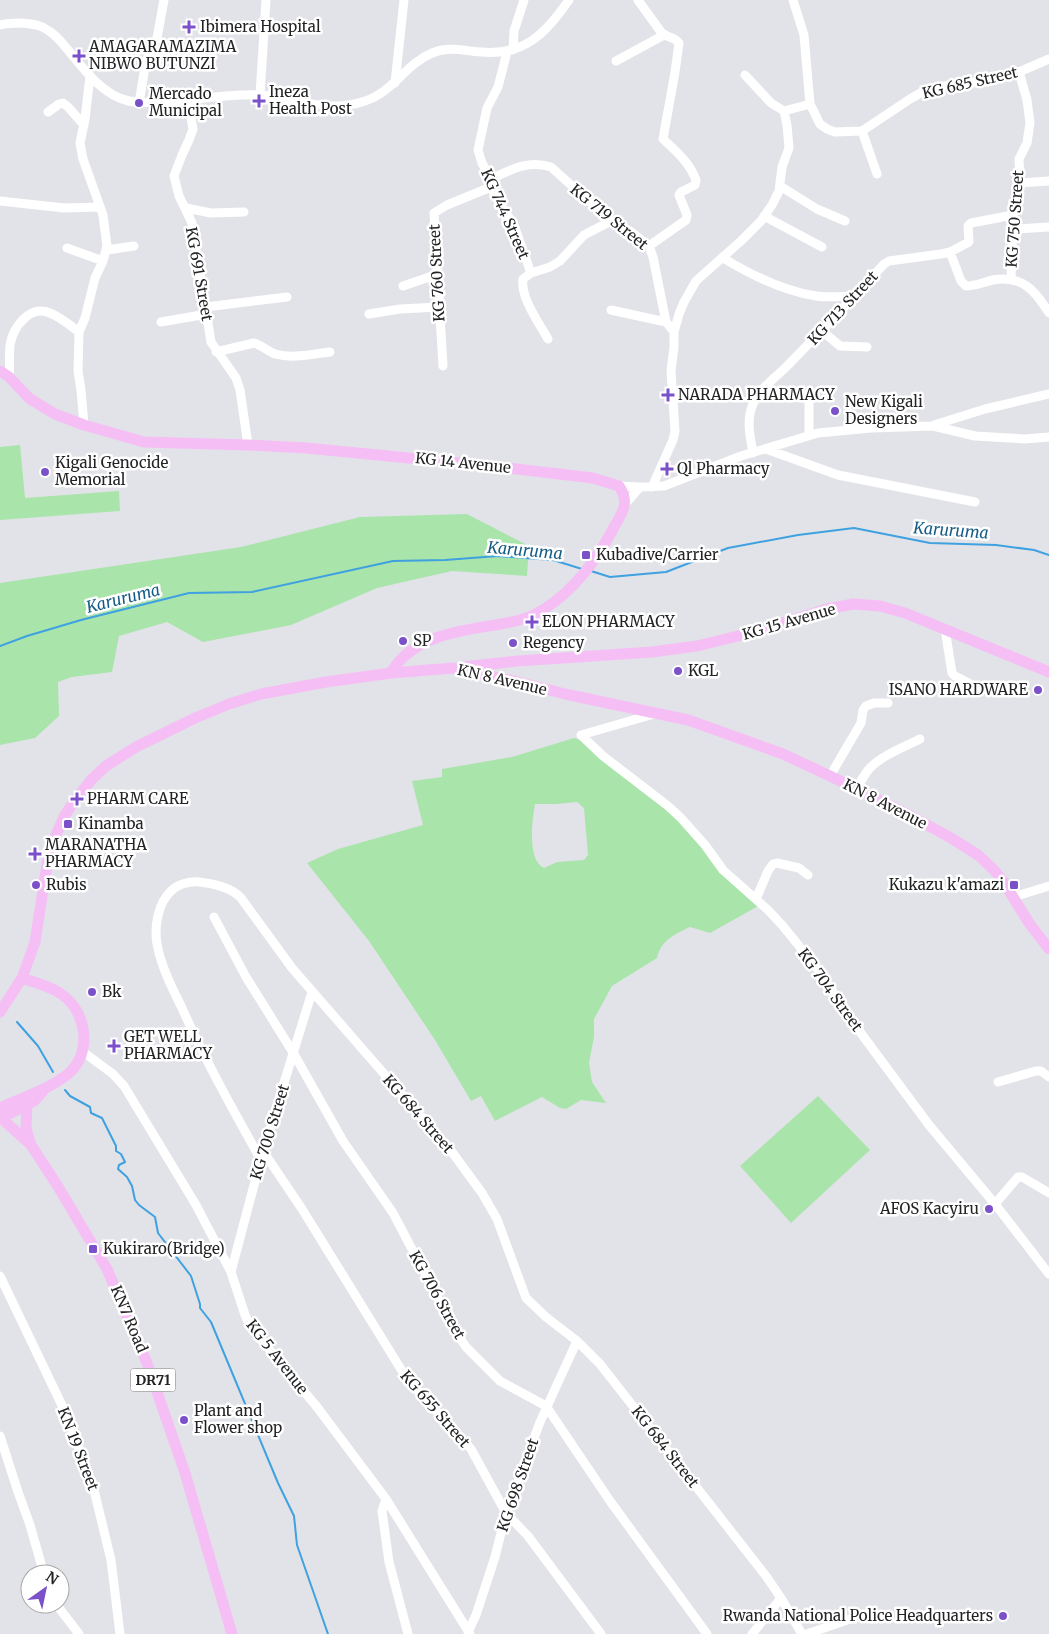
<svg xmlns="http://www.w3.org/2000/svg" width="1049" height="1634" viewBox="0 0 1049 1634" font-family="Merriweather,serif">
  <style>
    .green { fill: #a9e4ab; fill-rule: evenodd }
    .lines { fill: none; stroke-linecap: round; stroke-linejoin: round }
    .stream { stroke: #3fa1e0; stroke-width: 2 }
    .minor { stroke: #fff; stroke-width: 9 }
    .major { stroke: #f5bff5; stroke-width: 11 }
    .poi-dot { fill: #7b51ca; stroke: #fff; stroke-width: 2 }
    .labels { text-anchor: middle; stroke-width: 5; stroke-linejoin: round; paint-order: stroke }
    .shield { fill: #fff; stroke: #656566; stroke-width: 1 }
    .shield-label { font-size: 14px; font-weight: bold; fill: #232325 }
    .poi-label { font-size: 15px; fill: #232325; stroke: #fff; text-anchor: start }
    .street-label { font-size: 15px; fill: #232325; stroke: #fff }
    .water-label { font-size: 16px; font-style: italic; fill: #155c86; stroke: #fff }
  </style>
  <rect width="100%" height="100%" fill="#e2e3e8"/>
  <path class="green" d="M20,445L25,498L119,491L120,511L0,520V447Z
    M467,514L529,546L527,576L452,571L377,588L291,625L203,642L167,622L119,636L112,672L72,677L58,682L59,716L35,738L0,745V583L241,547L360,517Z
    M574,738L580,740L666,802L760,905L710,933L690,927C675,934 661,940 657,958L612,986L594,1019V1037L589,1063L592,1082L606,1103L581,1100L566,1109L560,1108L542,1097L495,1121L481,1096L471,1101L435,1040L369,941L307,863L338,849L423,825L412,781L442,777V769L512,757ZM577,802L584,808L588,855L584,860L557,862L544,868C527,860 532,821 535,804H556Z
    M818,1096L870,1150L791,1223L740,1166Z"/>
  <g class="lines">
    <path class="stream" d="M591,571L610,577L666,572L728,548L798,535L854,528L930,543L996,545L1034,550L1049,555
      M0,646L27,636L81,620L189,593L252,592L393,561L445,560L498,556L553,560L582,569
      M17,1022L38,1046L53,1072
      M65,1090L70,1096L90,1107L91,1113L102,1118L116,1146V1151L121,1154L125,1162L119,1165L118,1169L127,1177L132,1186L135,1200L139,1205L155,1217L158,1233L191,1276L200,1304V1308L211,1322L278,1483L294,1516L297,1545L328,1634"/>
    <path class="minor" d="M638,0L661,32C666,38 674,36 679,43L675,72L663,139C677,152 689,162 696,180L695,185L681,192L679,195L687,215L686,220L649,246
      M793,0L804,35L810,104L820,124L827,129L835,132L862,131L910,99L924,91L954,84L987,82L1019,72L1049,59
      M0,25C7,23 15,23 22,23C30,24 38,24 44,28C55,33 62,43 69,51C84,70 104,96 129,101C142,104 154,102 167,101C174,101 182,101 189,100C213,97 238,94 261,95C298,98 328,114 365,101C393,92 406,64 432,53C450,46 463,51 481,52C525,56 546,33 569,0
      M513,50L514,31L524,0
      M507,52L498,87L487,108L478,150L482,163L491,179V187L496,198L507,214L515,228L531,273L523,279C520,297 539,323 548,339
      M616,61L664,35
      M745,75L771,103L784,111
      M395,83L404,0
      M260,95L266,0
      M188,101L193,129L189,140L182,155L174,176L179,196L192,223L211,342L236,378L240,390L248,445
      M139,103L146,61L157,38L164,0
      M48,112L59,104L63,103L68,107L84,125
      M862,131L877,174
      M491,179C512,169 528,160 551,167L611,221L630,231L649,246L653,257L666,322L674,332
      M1020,183L1049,181
      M780,186L817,209L845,221
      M0,201L64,208L100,207
      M186,208L211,213L244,212
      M764,216L822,247
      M1014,229L1049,227
      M67,248L103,261
      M107,250L134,246
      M950,252L961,281L966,286C975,286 984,282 993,280C1022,275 1035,290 1049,313
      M723,258C751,275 783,291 816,296C828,298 842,296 854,296
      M531,273L550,267L560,261L584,235L611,221
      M1011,280L1013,215L1020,183L1019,159L1027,143L1030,123L1027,100L1019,72
      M403,286L438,274
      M206,307L287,297
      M611,310L666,322
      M369,314L400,309L439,307
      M161,322L207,314
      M822,331L840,346L867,347
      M216,352L254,343C262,345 267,351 275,354C293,359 312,354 330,352
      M443,366L434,213L447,205L491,187
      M9,377C10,366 9,355 10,345C13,328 29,304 50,313C60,317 70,325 79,332
      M809,393V435
      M84,425L81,390L78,371L79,332L85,318L95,278L103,261L107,246L103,215L83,159L80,143L85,119L90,76
      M934,425L985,409L1049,394
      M766,449L838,475L975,502
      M753,453C750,436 746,420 753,404C760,387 777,377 789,364C821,331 854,298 884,264L889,261L941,254L950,252L969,242L968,226L971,223L1013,215
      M619,486L640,487L664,486L741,456L818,433L871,428L933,426L975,436L1025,439L1049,437
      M652,487L673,440L675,431L671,371L674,347V332L679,314L684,302L696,281L742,240L761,221L772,205L779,191L782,167L789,148L787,125L784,111L810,104
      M625,504L640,487
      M945,629L952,673L955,676L978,688
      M654,714L581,735L603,756L668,806L681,818L705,845L723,870L768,910L782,925L813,963L863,1036L929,1125L995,1204L1049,1274
      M830,776L861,723L863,710L866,706L874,703H888
      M856,789C860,783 864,775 869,769C882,755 902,748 920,739
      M1013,897L1049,886
      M756,899L768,871L773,864L777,863L799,868L808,875
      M214,917L246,977L294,1054L343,1141L393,1213L454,1329L466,1347L500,1381L546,1406L610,1501L707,1634
      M82,1051L113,1074L124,1086L196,1205L231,1272L245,1315L251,1328L317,1407L386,1499L470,1634
      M998,1082L1036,1071H1041L1049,1077
      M263,1151L302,1209L407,1379L471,1449L506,1513L528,1536L601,1634
      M261,1160C233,1110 205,1060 182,1008C172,988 161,966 157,944C154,927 158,903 171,891C178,884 190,881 199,882C213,883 232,888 241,898L292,968L452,1152L482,1193L497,1219L526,1298L546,1317L577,1341L600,1364L766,1576L781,1598L802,1634
      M995,1204L1018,1177H1022L1049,1193
      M231,1272L263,1151L312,992
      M0,1276L68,1418L94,1490L111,1560L120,1634
      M0,1436L18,1492L30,1525L44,1574
      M386,1499L382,1511L389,1562L408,1634
      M56,1604L79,1634
      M468,1632L476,1615L495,1557L506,1513L540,1422L577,1341
      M752,1634L781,1598
      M807,1634L853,1618"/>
    <path class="major" d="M0,371L9,377L30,399L55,414L84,425L144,442L248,445L306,448L491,466L593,478L619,486C631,504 621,514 612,531C593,566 568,598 532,616C520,621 507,623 495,625C457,631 411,637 391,673
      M463,667L518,661L652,652L697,646L754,632L827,609L853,604L880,606L905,613L1049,672
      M0,1012L22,978L35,942L48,858L53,841L65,815L75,800L92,779L106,766L136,747L195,718L229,704L261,694L326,682L391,673L453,668L518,682L565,694L688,720L783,754L830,776L911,816L951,838L978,855L994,870L1003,881L1029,923L1049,949
      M27,1104L26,1128L31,1145
      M0,1108C23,1097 48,1090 68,1074C93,1053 87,1011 61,994C50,986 35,983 22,978
      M0,1117L31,1145L57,1185L107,1269L147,1363L185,1473L232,1634
      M1,1118L34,1101L43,1091"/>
  </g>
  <g class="poi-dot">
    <path d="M186.5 19.5h5v5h5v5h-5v5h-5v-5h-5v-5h5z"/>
    <path d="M76.5 48.5h5v5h5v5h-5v5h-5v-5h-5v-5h5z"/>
    <path d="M256.5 93.5h5v5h5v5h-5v5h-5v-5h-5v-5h5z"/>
    <circle cx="139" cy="103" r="5"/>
    <path d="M665.5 387.5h5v5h5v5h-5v5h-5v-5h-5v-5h5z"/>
    <circle cx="835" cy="411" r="5"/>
    <path d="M664.5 461.5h5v5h5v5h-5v5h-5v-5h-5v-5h5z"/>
    <circle cx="45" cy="472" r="5"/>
    <rect x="581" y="550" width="10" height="10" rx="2.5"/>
    <path d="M529.5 614.5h5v5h5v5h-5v5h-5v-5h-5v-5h5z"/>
    <circle cx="403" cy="641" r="5"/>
    <circle cx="513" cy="643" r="5"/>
    <circle cx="678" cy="671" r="5"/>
    <circle cx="1038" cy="690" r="5"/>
    <path d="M74.5 791.5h5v5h5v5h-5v5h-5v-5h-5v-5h5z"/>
    <rect x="63" y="819" width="10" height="10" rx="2.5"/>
    <path d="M32.5 846.5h5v5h5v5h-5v5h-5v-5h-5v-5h5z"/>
    <circle cx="36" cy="885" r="5"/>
    <rect x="1009" y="880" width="10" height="10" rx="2.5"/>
    <circle cx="92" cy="992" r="5"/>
    <path d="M111.5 1038.5h5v5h5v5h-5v5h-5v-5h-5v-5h5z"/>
    <circle cx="989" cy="1209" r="5"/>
    <rect x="88" y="1244" width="10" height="10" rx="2.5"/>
    <circle cx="184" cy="1420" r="5"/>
    <circle cx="1003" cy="1616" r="5"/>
  </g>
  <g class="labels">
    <rect class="shield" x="130.5" y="1368.5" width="45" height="23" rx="4"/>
    <g class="shield-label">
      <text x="153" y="1385">DR71</text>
    </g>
    <g class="poi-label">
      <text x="200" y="32">Ibimera Hospital</text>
      <text x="89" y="52">AMAGARAMAZIMA<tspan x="89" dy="17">NIBWO BUTUNZI</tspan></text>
      <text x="269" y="97">Ineza<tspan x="269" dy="17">Health Post</tspan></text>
      <text x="149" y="99">Mercado<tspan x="149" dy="17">Municipal</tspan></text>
      <text x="678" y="400">NARADA PHARMACY</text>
      <text x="845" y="407">New Kigali<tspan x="845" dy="17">Designers</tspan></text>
      <text x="55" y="468">Kigali Genocide<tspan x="55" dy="17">Memorial</tspan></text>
      <text x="677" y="474">Ql Pharmacy</text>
      <text x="596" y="560">Kubadive/Carrier</text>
      <text x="542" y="627">ELON PHARMACY</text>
      <text x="413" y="646">SP</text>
      <text x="523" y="648">Regency</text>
      <text x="688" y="676">KGL</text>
      <text x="1028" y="695" text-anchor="end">ISANO HARDWARE</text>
      <text x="87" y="804">PHARM CARE</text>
      <text x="78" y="829">Kinamba</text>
      <text x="45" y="850">MARANATHA<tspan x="45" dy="17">PHARMACY</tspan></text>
      <text x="46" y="890">Rubis</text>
      <text x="1004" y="890" text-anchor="end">Kukazu k'amazi</text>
      <text x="102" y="997">Bk</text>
      <text x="124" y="1042">GET WELL<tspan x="124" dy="17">PHARMACY</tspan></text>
      <text x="979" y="1214" text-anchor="end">AFOS Kacyiru</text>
      <text x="103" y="1254">Kukiraro(Bridge)</text>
      <text x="194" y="1416">Plant and<tspan x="194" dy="17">Flower shop</tspan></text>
      <text x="993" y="1621" text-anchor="end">Rwanda National Police Headquarters</text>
    </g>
    <g class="street-label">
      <text transform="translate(970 83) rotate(-13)" y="5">KG 685 Street</text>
      <text transform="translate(505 214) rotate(66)" y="5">KG 744 Street</text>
      <text transform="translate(609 217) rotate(39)" y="5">KG 719 Street</text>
      <text transform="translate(1015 219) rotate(-86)" y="5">KG 750 Street</text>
      <text transform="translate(437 273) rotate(-93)" y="5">KG 760 Street</text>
      <text transform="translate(199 274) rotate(80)" y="5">KG 691 Street</text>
      <text transform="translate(843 308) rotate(-47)" y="5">KG 713 Street</text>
      <text transform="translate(463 463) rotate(6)" y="5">KG 14 Avenue</text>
      <text transform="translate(789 622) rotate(-16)" y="5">KG 15 Avenue</text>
      <text transform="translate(502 680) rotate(13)" y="5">KN 8 Avenue</text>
      <text transform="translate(885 804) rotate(27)" y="5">KN 8 Avenue</text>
      <text transform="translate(830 990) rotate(54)" y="5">KG 704 Street</text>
      <text transform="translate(418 1114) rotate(49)" y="5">KG 684 Street</text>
      <text transform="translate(270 1132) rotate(-73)" y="5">KG 700 Street</text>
      <text transform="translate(437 1295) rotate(61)" y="5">KG 706 Street</text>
      <text transform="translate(129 1319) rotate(67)" y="5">KN7 Road</text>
      <text transform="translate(277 1357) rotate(52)" y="5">KG 5 Avenue</text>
      <text transform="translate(435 1409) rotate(49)" y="5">KG 655 Street</text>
      <text transform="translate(665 1447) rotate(52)" y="5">KG 684 Street</text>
      <text transform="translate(78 1449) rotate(69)" y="5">KN 19 Street</text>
      <text transform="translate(518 1485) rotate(-71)" y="5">KG 698 Street</text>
    </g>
    <g class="water-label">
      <text transform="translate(951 530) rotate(4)" y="6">Karuruma</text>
      <text transform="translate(525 550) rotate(5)" y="6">Karuruma</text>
      <text transform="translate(123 598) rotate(-14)" y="6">Karuruma</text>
    </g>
  </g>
  <g transform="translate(45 1589) rotate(33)"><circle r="24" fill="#ffffff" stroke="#a7a7a8"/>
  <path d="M0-4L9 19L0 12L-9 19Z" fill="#7b51ca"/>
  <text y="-8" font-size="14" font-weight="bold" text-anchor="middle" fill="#232325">N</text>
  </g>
</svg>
